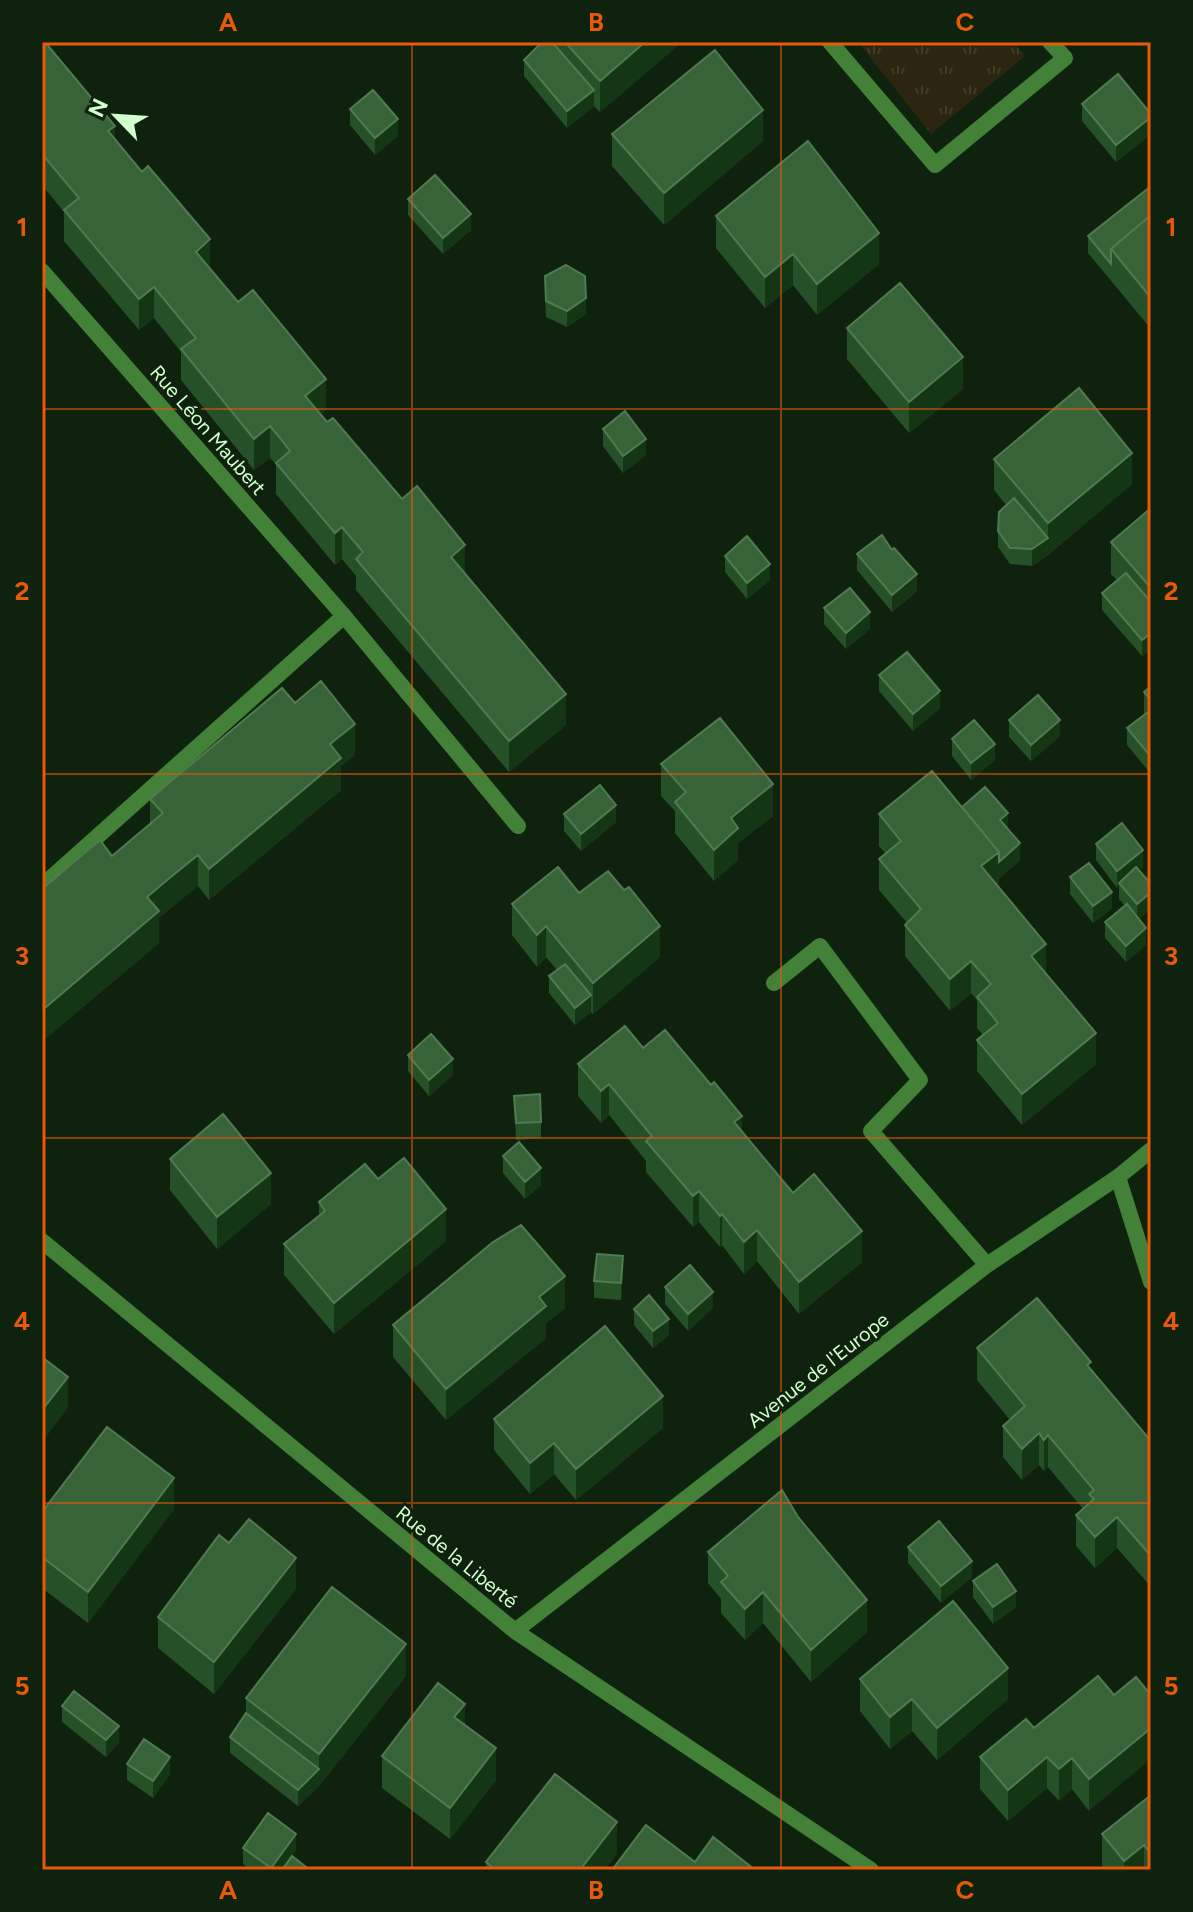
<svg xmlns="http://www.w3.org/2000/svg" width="1193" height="1912" viewBox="0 0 1193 1912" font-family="Figtree,sans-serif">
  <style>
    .grass { fill: url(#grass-tufts) }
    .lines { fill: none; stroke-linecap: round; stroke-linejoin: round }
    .minor { stroke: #438138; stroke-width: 16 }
    .wall { fill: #265027 }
    .shaded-wall { fill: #153615 }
    .building { fill: #386339; stroke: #507b50; stroke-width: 2 }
    .grid { fill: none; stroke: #e8590c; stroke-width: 2; stroke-opacity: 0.55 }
    .labels { text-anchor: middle; stroke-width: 6; stroke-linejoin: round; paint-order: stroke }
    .street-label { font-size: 20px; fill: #d2ffce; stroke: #0e220d }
    .neatline { fill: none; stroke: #e8590c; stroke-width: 3 }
    .grid-label { font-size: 26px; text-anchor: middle; font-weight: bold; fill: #e8590c }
  </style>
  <defs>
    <pattern id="grass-tufts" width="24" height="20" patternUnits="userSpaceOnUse" patternTransform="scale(2)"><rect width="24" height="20" fill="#2c2610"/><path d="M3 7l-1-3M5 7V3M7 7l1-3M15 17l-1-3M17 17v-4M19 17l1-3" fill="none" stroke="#403c26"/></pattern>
  </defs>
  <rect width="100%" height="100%" fill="#0e220d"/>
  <path class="grass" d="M858,42H1013L1025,56L931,134Z"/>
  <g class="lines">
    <path class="minor" d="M830,42L935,165L1065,58L1050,42
      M42,271L344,616L42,886
      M344,616L518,826
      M774,983L820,946L920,1080L871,1131L987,1265
      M1118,1177L1151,1282
      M42,1241L515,1631L871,1870
      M515,1631L987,1265L1118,1177L1151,1150"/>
  </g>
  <path class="wall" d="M42,42L210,268L326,410L320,415L465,574L566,725L509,772L356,590V576L342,559L335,565L276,494V464L270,458L254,470L181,380V352L154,318L139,330L64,241V212L42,185Z
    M542,42H682L600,112L594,106L567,128L524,76V60Z
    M1082,104L1151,114V134L1116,162L1082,121Z
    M350,109L398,136L375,155L350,125Z
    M612,134L763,141L664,225L612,166Z
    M1151,186V329L1088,253V236Z
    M408,199L471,230L443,254L408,215Z
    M716,216L879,264L817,315L793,285L765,308L716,248Z
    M545,292L586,314L567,327L546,317Z
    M847,328L963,389L909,433L847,359Z
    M603,429L646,455L623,473L603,446Z
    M994,459L1132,484L1048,555L1032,566L1010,564L998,547V531L1006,505L994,490Z
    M1151,508V650L1142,656L1102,610V593L1117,580L1111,574V542Z
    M857,554L917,591L892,612L857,570Z
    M725,556L770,580L747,599L725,572Z
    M824,608L870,629L846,649L824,624Z
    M879,675L940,708L913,731L879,691Z
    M1151,686V774L1127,745V728L1144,715V692Z
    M295,703L355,755L341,766V790L209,900L198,886L172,907L159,918V943L45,1039L42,1036V889L112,856L150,824V799Z
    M1009,720L1060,736L1031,761L1009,737Z
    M952,739L995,760L971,780L952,756Z
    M661,764L773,816L738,843V860L714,881L675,833V811L661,796Z
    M962,807L1008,829L1020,860L999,879V883L997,885L1096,1064L1022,1125L977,1071V1040L983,1035L977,1028V1000L971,993L950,1011L905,956V925L907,923L879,890V859L885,853L879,846V814Z
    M564,814L616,822L581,851L564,831Z
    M1096,844L1143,867L1139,870L1151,884V908L1139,919L1146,945L1126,962L1105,938V922L1125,906L1119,899V886L1117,888L1096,860Z
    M1070,877L1112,908L1093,923L1070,894Z
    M579,893L660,957L593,1014L591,1012L575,1025L549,993V976L557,970L546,957L537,967L512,935V904Z
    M643,1048L742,1131L793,1193L862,1262L799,1314L757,1261L744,1274L722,1245L720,1247L699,1222L693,1227L646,1172V1161L609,1115L601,1123L578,1096V1064Z
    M408,1055L453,1075L429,1096L408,1071Z
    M514,1096L541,1122V1138L516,1140Z
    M503,1156L541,1185L525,1199L503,1173Z
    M170,1159L271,1204L217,1249L170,1190Z
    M378,1179L446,1241L334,1334L284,1275V1244L319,1216V1202Z
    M623,1273L621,1300L594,1298V1281Z
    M665,1287L713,1308L688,1331L665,1304Z
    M565,1308L546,1323V1338L446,1420L393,1357V1325Z
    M634,1309L669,1335L653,1348L634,1325Z
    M977,1348L1091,1370L1151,1441V1587L1117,1548L1095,1568L1076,1546V1515L1083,1509L1048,1467L1044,1471L1039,1465L1022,1480L1003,1457V1426L1010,1420L977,1380Z
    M494,1419L663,1428L576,1500L554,1474L530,1494L494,1450Z
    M174,1509L88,1623L42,1588V1512Z
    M798,1517L867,1632L811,1682L763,1623L745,1640L721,1613V1599L708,1583V1552Z
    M229,1543L296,1589L214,1694L158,1648V1617Z
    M908,1547L972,1577L941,1603L908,1563Z
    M973,1581L1016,1607L993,1624L973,1597Z
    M406,1676L319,1786L298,1806L230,1753V1737L246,1713V1698Z
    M1098,1676L1089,1811L1072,1789L1059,1801L1047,1788L1008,1821L980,1789V1757L1034,1728Z
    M860,1679L1008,1699L937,1760L912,1731L890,1749L860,1711Z
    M62,1706L119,1742L106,1757L62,1722Z
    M465,1725L496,1780L450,1839L382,1788V1756Z
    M127,1764L170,1774L153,1798L127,1780Z
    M1151,1795V1870H1105L1102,1866V1834Z
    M243,1848L296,1850L281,1870H250L243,1864Z
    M617,1854L604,1870H486V1862Z"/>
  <path class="shaded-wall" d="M645,42H682L600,112V81Z
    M594,90V106L567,128V111Z
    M763,110V141L664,225V193Z
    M1151,117V134L1116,162V145Z
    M398,119V136L375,155V138Z
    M115,126V157L108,131Z
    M471,214V230L443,254V238Z
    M879,233V264L817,315V284Z
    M210,239V271L196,252Z
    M793,254V285L765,308V277Z
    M154,287V318L139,330V299Z
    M586,298V314L567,327V311Z
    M963,357V389L909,433V402Z
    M326,379V410L305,428V396Z
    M270,426V458L254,470V439Z
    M646,439V455L623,473V456Z
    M1132,453V484L1048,555L1032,566V549L1048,538V523Z
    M342,527V559L335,565V533Z
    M465,545V576L451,557Z
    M770,564V580L747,599V583Z
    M917,574V591L892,612V595Z
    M870,612V629L846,649V633Z
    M1151,633V650L1142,656V640Z
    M940,691V708L913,731V714Z
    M566,694V725L509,772V741Z
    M1060,720V736L1031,761V745Z
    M355,724V755L341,766V790L209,900V869L330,744Z
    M995,744V760L971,780V763Z
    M773,784V816L738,843V860L714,881V850L731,818Z
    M616,805V822L581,851V834Z
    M1008,813V830L1000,820Z
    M1020,843V860L999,879V883L981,897V866L999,852Z
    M1143,850V867L1121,885L1119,883V886L1117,888V871Z
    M198,855V886L159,918V943L45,1039V1008L147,897Z
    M1112,892V908L1093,923V906Z
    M1151,892V908L1137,920V904Z
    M546,926V957L537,967V935Z
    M660,926V957L593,1014V983Z
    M1146,928V945L1126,962V946Z
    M1046,944V975L1031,956Z
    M971,961V993L950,1011V979Z
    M591,995V1012L575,1025V1008Z
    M1096,1033V1064L1022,1125V1094Z
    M453,1059V1075L429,1096V1080Z
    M609,1084V1115L601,1123V1091Z
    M742,1116V1148L734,1122Z
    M541,1168V1185L525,1199V1182Z
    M271,1173V1204L217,1249V1217Z
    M699,1191V1222L693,1227V1196Z
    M446,1209V1241L334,1334V1303Z
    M722,1214V1245L720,1247V1216Z
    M757,1230V1261L744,1274V1242Z
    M862,1231V1262L799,1314V1282Z
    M623,1256V1273L621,1300V1283Z
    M565,1276V1308L546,1323V1338L446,1420V1389L539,1297Z
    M713,1292V1308L688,1331V1314Z
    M669,1319V1335L653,1348V1331Z
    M68,1377V1408L42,1442V1410Z
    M663,1396V1428L576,1500V1469Z
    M1039,1433V1465L1022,1480V1449Z
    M1048,1435V1467L1044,1471V1440Z
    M554,1443V1474L530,1494V1463Z
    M174,1478V1509L88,1623V1592Z
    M1117,1517V1548L1095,1568V1537Z
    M296,1558V1589L214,1694V1662Z
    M972,1561V1577L941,1603V1586Z
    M1016,1591V1607L993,1624V1607Z
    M763,1592V1623L745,1640V1609Z
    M867,1600V1632L811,1682V1650Z
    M406,1644V1676L319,1786V1754Z
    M1008,1668V1699L937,1760V1728Z
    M912,1699V1731L890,1749V1717Z
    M465,1704V1735L454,1717Z
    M119,1726V1742L106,1757V1740Z
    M1151,1728V1759L1089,1811V1779Z
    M496,1748V1780L450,1839V1808Z
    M170,1757V1774L153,1798V1781Z
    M1047,1757V1788L1008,1821V1790Z
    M1072,1758V1789L1059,1801V1769Z
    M319,1769V1786L298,1806V1790Z
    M617,1822V1854L604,1870H580Z
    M296,1834V1850L281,1870H271V1868Z
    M1144,1845V1870H1124V1861Z"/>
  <path class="building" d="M42,42H45L115,126L108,131L142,172L148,166L210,239L196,252L238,302L253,290L326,379L305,396L327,422L333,418L402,499L417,486L465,545L451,557L566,694L509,741L356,559L363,552L342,527L335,533L276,463L290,451L280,438L270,426L254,439L181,349L196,338L154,287L139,299L64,210L79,198L42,154Z
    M542,42H552L594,90L567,111L524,60Z
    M565,42H645L600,81Z
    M715,50L763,110L664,193L612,134Z
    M1118,74L1151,114V117L1116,145L1082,104Z
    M373,90L398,119L375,138L350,109Z
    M808,141L879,233L817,284L793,254L765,277L716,216Z
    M435,175L471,214L443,238L408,199Z
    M1151,186V215L1111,249V264L1088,236Z
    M1151,215V298L1111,249Z
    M566,265L585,276L586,298L567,311L546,301L545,276Z
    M900,283L963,357L909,402L847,328Z
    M1079,388L1132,453L1048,523L994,459Z
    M625,411L646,439L623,456L603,429Z
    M1014,498L1048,538L1032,549L1010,548L998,531L999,512Z
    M1151,508V588L1111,542Z
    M882,535L892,550L894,548L917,574L892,595L857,554Z
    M747,536L770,564L747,583L725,556Z
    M1126,573L1151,602V633L1142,640L1102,593Z
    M850,588L870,612L846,633L824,608Z
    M907,652L940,691L913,714L879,675Z
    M321,681L355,724L330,744L341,758L209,869L198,855L172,876L147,897L159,911L45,1008L42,1005V889L100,840L112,856L163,813L150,799L282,688L295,703Z
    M1151,686V700L1144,692Z
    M1038,695L1060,720L1031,745L1009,720Z
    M1148,712L1151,715V757L1127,728Z
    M720,718L773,784L731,818L738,828L714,850L675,802L686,792L661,764Z
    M974,720L995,744L971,763L952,739Z
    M932,771L999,852L981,866L1046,944L1031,956L1096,1033L1022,1094L977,1040L998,1023L977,997L991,984L971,961L950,979L905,925L921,909L879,859L901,841L879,814Z
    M600,785L616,805L581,834L564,814Z
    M985,787L1008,813L1000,820L1020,843L999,862V852L962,807Z
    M1122,823L1143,850L1117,871L1096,844Z
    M1089,863L1112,892L1093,906L1070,877Z
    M558,867L579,893L608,871L624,890L629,887L660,926L593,983L546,926L537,935L512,904Z
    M1136,867L1151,884V892L1137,904L1119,883Z
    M1127,904L1146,928L1126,946L1105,922Z
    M565,964L591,995L575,1008L549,976Z
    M625,1026L643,1048L665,1030L711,1085L714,1082L742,1116L734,1122L793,1193L814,1174L862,1231L799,1282L757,1230L744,1242L722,1214L720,1216L699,1191L693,1196L646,1141L652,1136L609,1084L601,1091L578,1064Z
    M431,1034L453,1059L429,1080L408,1055Z
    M540,1094L541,1122L516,1123L514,1096Z
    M223,1114L271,1173L217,1217L170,1159Z
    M519,1142L541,1168L525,1182L503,1156Z
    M404,1158L446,1209L334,1303L284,1244L325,1211L319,1202L365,1164L378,1179Z
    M521,1225L565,1276L539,1297L546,1306L446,1389L393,1325L493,1242Z
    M597,1254L623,1256L621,1283L594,1281Z
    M690,1265L713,1292L688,1314L665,1287Z
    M649,1295L669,1319L653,1331L634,1309Z
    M1037,1298L1091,1362L1087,1365L1151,1441V1556L1117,1517L1095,1537L1076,1515L1094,1499L1089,1494L1094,1490L1048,1435L1044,1440L1039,1433L1022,1449L1003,1426L1025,1406L977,1348Z
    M605,1326L663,1396L576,1469L554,1443L530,1463L494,1419Z
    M42,1357L68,1377L42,1410Z
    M107,1427L174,1478L88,1592L42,1557V1512Z
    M782,1490L798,1517L867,1600L811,1650L763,1592L745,1609L721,1582L728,1576L708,1552Z
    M249,1519L296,1558L214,1662L158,1617L219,1535L229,1543Z
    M939,1521L972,1561L941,1586L908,1547Z
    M997,1564L1016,1591L993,1607L973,1581Z
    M332,1587L406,1644L319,1754L246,1698Z
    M953,1601L1008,1668L937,1728L912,1699L890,1717L860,1679Z
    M1098,1676L1114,1695L1136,1677L1151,1695V1728L1089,1779L1072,1758L1059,1769L1047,1757L1008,1790L980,1757L1026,1719L1034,1728Z
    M438,1683L465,1704L454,1717L496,1748L450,1808L382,1756Z
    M74,1691L119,1726L106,1740L62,1706Z
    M246,1713L319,1769L298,1790L230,1737Z
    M144,1739L170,1757L153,1781L127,1764Z
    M555,1774L617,1822L580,1870H495L486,1862Z
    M1151,1795V1854L1144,1845L1124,1861L1102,1834Z
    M268,1813L296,1834L271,1868L243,1848Z
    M646,1825L695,1862L713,1837L754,1869L612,1870Z
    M292,1856L310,1870H282Z"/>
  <path class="grid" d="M412,42V1870M781,42V1870M42,409H1151M42,774H1151M42,1138H1151M42,1503H1151"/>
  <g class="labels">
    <g class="street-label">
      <text transform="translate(208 430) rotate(49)" y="7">Rue Léon Maubert</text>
      <text transform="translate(818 1370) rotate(-38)" y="7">Avenue de l'Europe</text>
      <text transform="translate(457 1557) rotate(39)" y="7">Rue de la Liberté</text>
    </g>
  </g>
  <rect width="1193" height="1912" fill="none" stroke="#0e220d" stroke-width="88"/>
  <g transform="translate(116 116) rotate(295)" stroke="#0e220d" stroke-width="6" paint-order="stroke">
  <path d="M0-6L14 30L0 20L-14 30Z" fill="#d2ffce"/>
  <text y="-12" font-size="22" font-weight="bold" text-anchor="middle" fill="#d2ffce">N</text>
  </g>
  <rect x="44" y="44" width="1105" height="1824" class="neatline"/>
  <g class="grid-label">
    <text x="228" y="31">A</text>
    <text x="596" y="31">B</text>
    <text x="965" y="31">C</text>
    <text x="22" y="236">1</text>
    <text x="1171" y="236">1</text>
    <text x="22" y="600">2</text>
    <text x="1171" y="600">2</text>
    <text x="22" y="965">3</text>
    <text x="1171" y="965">3</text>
    <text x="22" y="1330">4</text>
    <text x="1171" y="1330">4</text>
    <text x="22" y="1695">5</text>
    <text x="1171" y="1695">5</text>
    <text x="228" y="1899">A</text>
    <text x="596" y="1899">B</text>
    <text x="965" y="1899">C</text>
  </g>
</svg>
